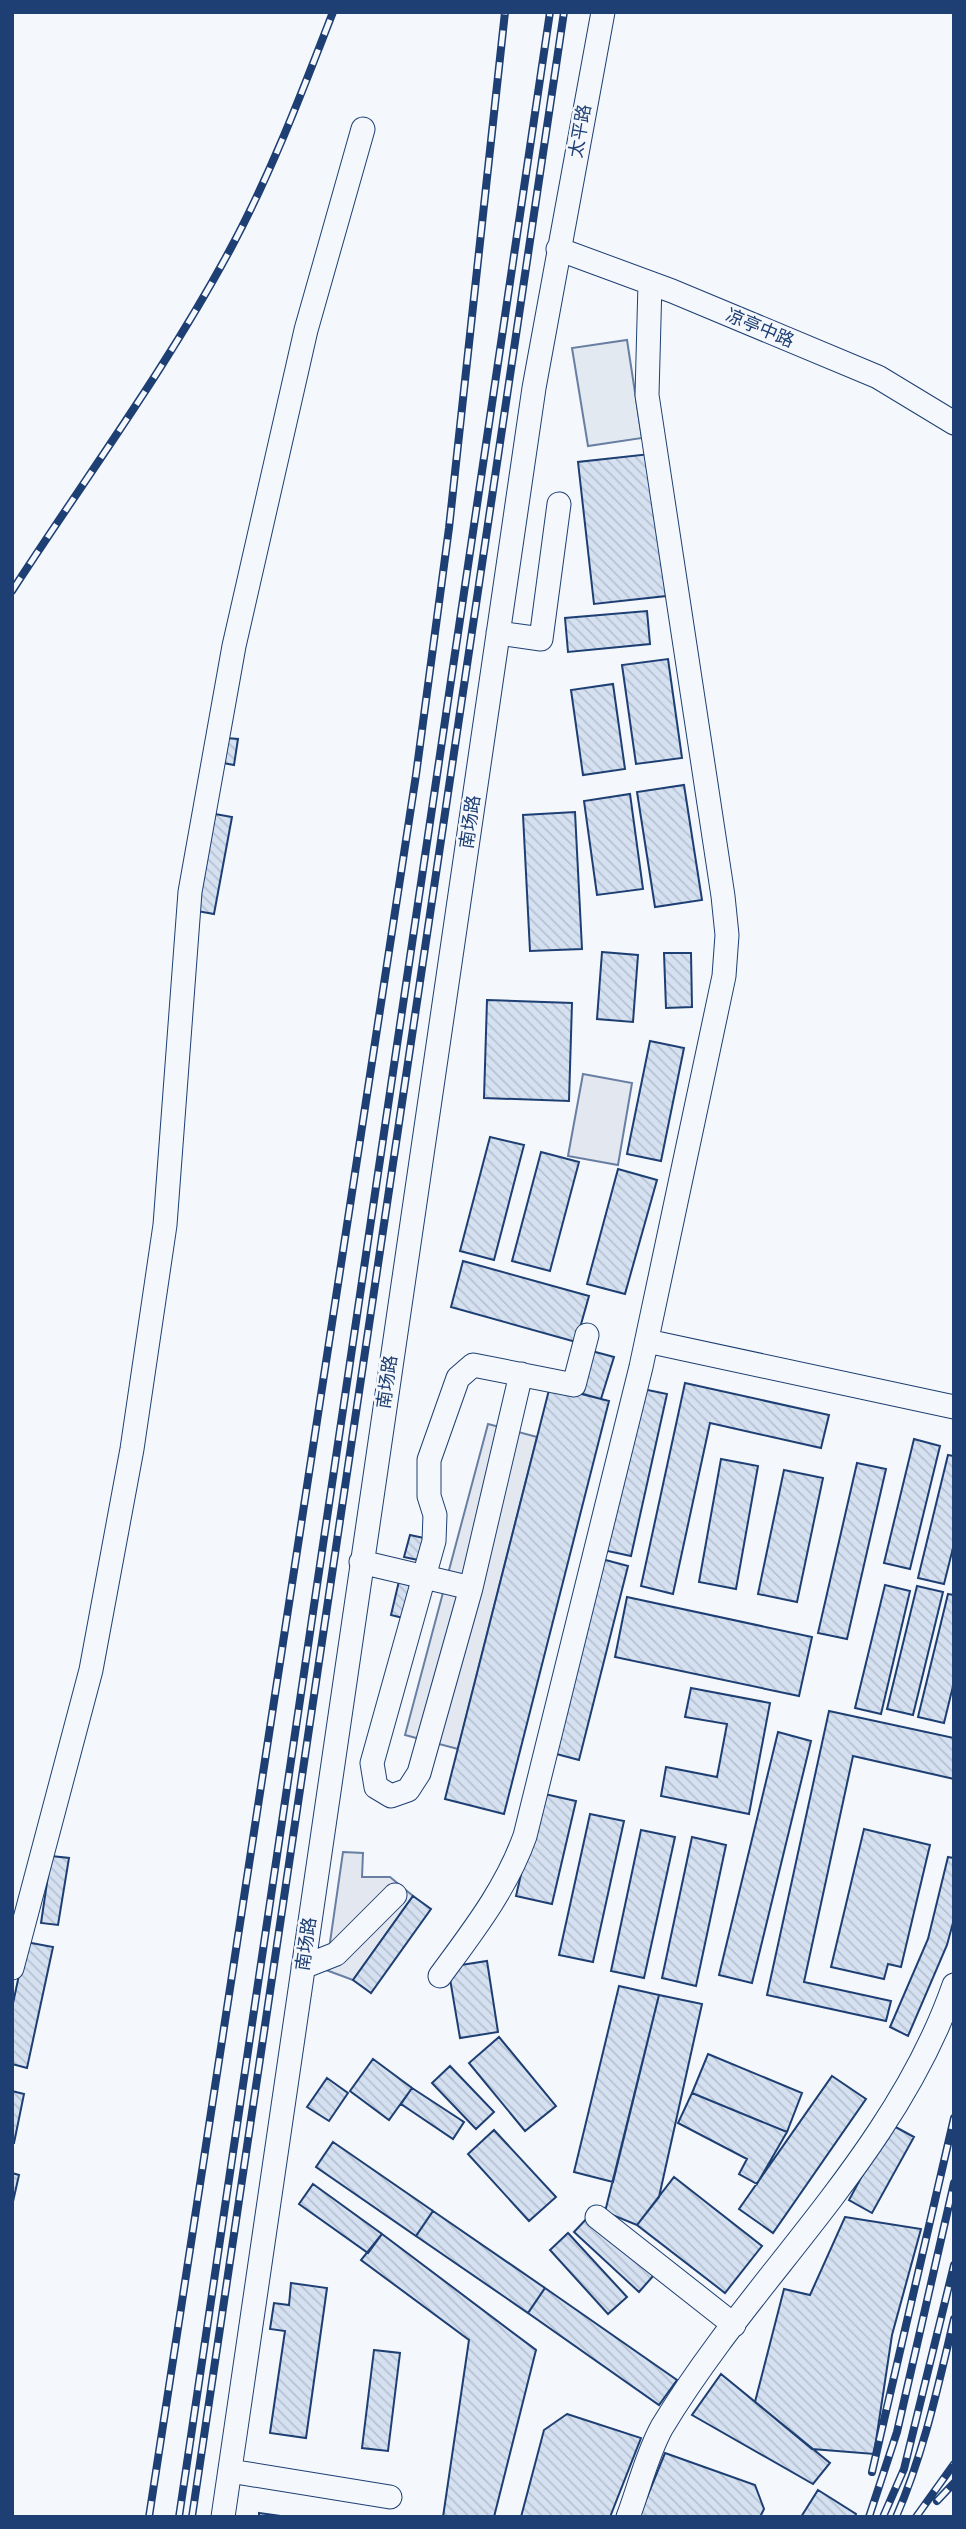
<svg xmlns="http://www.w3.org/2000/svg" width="966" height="2529" viewBox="0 0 966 2529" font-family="Lato,'Noto Sans SC',sans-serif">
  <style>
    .grass { fill: #e3e9f0; stroke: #687fa3; stroke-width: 2 }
    .parking { fill: #e3e8f0; stroke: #687fa3; stroke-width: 2 }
    .building { fill: url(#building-back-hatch); stroke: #1d3f73; stroke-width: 2 }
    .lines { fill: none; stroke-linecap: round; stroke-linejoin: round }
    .minor-casing { stroke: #1d3f73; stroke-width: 25 }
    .minor { stroke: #f4f7fb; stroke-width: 23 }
    .rail-casing { stroke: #1d3f73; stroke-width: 8 }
    .rail { stroke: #f4f7fb; stroke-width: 5; stroke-dasharray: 16; stroke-linecap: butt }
    .labels { text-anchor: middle; stroke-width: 5; stroke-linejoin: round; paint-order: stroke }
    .street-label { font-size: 18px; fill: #1d3f73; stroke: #f4f7fb }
  </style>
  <defs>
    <pattern id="building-back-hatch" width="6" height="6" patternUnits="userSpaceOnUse" patternTransform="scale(1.75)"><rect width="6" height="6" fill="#d5e0f0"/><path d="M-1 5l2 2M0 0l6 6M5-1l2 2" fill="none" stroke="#b6c1d1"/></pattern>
  </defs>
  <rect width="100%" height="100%" fill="#f4f7fb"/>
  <path class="grass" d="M627,340L642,438L588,446L572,348Z"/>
  <path class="parking" d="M583,1074L632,1083L618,1165L568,1156Z
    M488,1424L537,1437L458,1749L405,1735Z
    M343,1852L363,1853L362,1877H390L413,1896L353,1980L326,1970Z"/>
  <path class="building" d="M650,454L666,596L594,604L578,462Z
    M647,611L650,644L568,652L565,618Z
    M668,659L682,758L636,764L622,665Z
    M613,684L625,769L583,775L571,690Z
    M226,738L238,739L234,765L223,763Z
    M684,785L702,900L655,907L637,792Z
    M630,794L643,889L597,895L584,801Z
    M575,812L582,949L530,951L523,815Z
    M215,814L232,817L214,914L197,911Z
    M602,952L638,955L633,1022L597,1019Z
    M664,953H691L692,1007L666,1008Z
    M487,1000L572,1003L569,1101L484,1098Z
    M650,1041L684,1048L661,1161L627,1154Z
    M490,1137L524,1145L494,1260L460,1251Z
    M541,1152L579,1162L550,1271L512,1261Z
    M618,1169L657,1180L625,1294L587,1284Z
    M463,1261L589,1296L576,1342L451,1307Z
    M588,1350L614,1357L601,1399L576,1392Z
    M685,1383L829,1415L821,1448L710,1423L673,1594L641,1586Z
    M550,1386L609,1401L504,1814L445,1799Z
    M638,1388L667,1394L631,1556L603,1550Z
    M914,1439L940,1446L910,1569L884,1563Z
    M948,1455L954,1456V1544L944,1584L918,1578Z
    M721,1459L758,1466L736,1589L699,1582Z
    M857,1463L886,1469L847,1639L818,1633Z
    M784,1470L823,1478L797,1602L758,1594Z
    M410,1535L424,1538L418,1560L404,1557Z
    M598,1558L628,1566L579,1760L549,1752Z
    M399,1581L415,1585L407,1619L391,1615Z
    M885,1585L910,1591L881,1714L855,1708Z
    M917,1586L943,1592L913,1715L887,1709Z
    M948,1594L954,1595V1682L944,1723L918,1717Z
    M627,1597L812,1637L799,1696L615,1657Z
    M691,1688L770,1703L749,1814L661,1796L666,1767L717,1777L727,1724L685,1717Z
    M829,1711L954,1738V1779L853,1756L804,1982L891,2001L886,2021L767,1995Z
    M778,1732L811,1741L752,1983L719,1975Z
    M540,1793L576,1801L552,1904L516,1896Z
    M590,1814L624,1821L593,1962L559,1955Z
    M864,1829L930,1845L901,1967L888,1964L884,1979L831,1967Z
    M641,1830L675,1837L644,1978L611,1971Z
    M692,1837L726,1845L696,1986L662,1978Z
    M51,1856L69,1858L58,1925L41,1923Z
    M948,1857L954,1858V1919L947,1945L908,2036L890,2027L928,1939Z
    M413,1896L431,1909L371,1993L353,1980Z
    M26,1942L53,1947L27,2068L12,2064V2008Z
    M487,1961L498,2032L460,2038L448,1967Z
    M619,1986L659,1995L613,2182L574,2172Z
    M659,1995L702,2004L659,2197L637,2225L605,2212Z
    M499,2037L556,2106L525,2131L469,2063Z
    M708,2054L802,2093L787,2132L692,2093Z
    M373,2059L412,2088L389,2120L350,2091Z
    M450,2066L494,2112L476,2129L432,2083Z
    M832,2076L866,2099L773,2233L739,2209Z
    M327,2078L348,2093L329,2121L307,2107Z
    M412,2088L464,2122L453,2139L401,2104Z
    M12,2091L24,2094L14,2143H12Z
    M692,2093L787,2132L757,2184L739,2174L747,2159L678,2123Z
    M890,2124L914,2137L872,2213L849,2200Z
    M494,2130L556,2197L529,2221L468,2154Z
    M333,2142L433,2211L416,2236L316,2167Z
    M12,2173L19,2175L12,2206Z
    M674,2177L762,2246L725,2293L637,2225Z
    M313,2184L382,2234L368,2253L299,2204Z
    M433,2211L545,2288L528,2313L416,2236Z
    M590,2215L654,2275L639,2292L574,2232Z
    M845,2217L921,2229L892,2335L874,2454L812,2449L755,2402L784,2289L810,2295Z
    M568,2233L627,2297L608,2314L550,2250Z
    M382,2234L536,2350L494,2517H443L469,2340L361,2260Z
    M291,2283L327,2288L306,2438L270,2433L285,2331L270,2329L274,2303L289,2305Z
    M545,2288L677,2380L659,2405L528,2313Z
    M374,2350L400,2353L388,2451L362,2448Z
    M721,2374L830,2463L813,2484L692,2415Z
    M567,2414L641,2438L610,2517H521L544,2430Z
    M665,2453L755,2485L764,2509L760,2517H639Z
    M818,2490L856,2514L855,2517H801Z
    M259,2513L288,2517H259Z"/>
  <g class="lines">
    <defs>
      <path id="minor" d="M558,249L672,291L878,377L954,423
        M498,633L541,639L559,504
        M647,1341L954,1407
        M521,1374L471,1588L419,1773L408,1790L391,1796L376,1787L372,1763L434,1541L435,1515L429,1496V1460L458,1378L473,1365L574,1385L587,1335
        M361,1562L471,1588
        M303,1967L336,1954L395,1895
        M12,1968L91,1670L132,1449L165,1225L190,892L234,646L306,330L363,129
        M440,1976C473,1931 506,1889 525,1836L641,1367L724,976L727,935L723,896L647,395L650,283
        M597,2217L734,2325
        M230,2471L390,2497
        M223,2517L534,388L603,12
        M628,2517C639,2488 647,2454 662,2427C753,2276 895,2155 954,1985"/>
    </defs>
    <use href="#minor" class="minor-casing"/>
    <use href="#minor" class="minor"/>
    <defs>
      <path id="rail" d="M12,591C86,477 168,366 232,246C272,171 302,92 333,12
        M872,2472L954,2118
        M937,2501L954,2483
        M149,2517L416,775L449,528L505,12
        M179,2517L550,12
        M192,2517L564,12
        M869,2517L897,2432L954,2183
        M883,2517L904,2469L954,2265
        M896,2517C924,2453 938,2386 954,2319
        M916,2517L954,2464"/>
    </defs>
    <use href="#rail" class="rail-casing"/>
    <use href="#rail" class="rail"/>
  </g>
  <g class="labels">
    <g class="street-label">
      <text transform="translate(580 131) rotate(-80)" y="6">太平路</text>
      <text transform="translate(760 328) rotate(23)" y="6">凉亭中路</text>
      <text transform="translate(470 822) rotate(-82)" y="6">南场路</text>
      <text transform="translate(387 1382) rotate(-82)" y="6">南场路</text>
      <text transform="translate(306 1944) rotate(-82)" y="6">南场路</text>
    </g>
  </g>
  <rect width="966" height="2529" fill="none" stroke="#1d3f73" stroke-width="28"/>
</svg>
